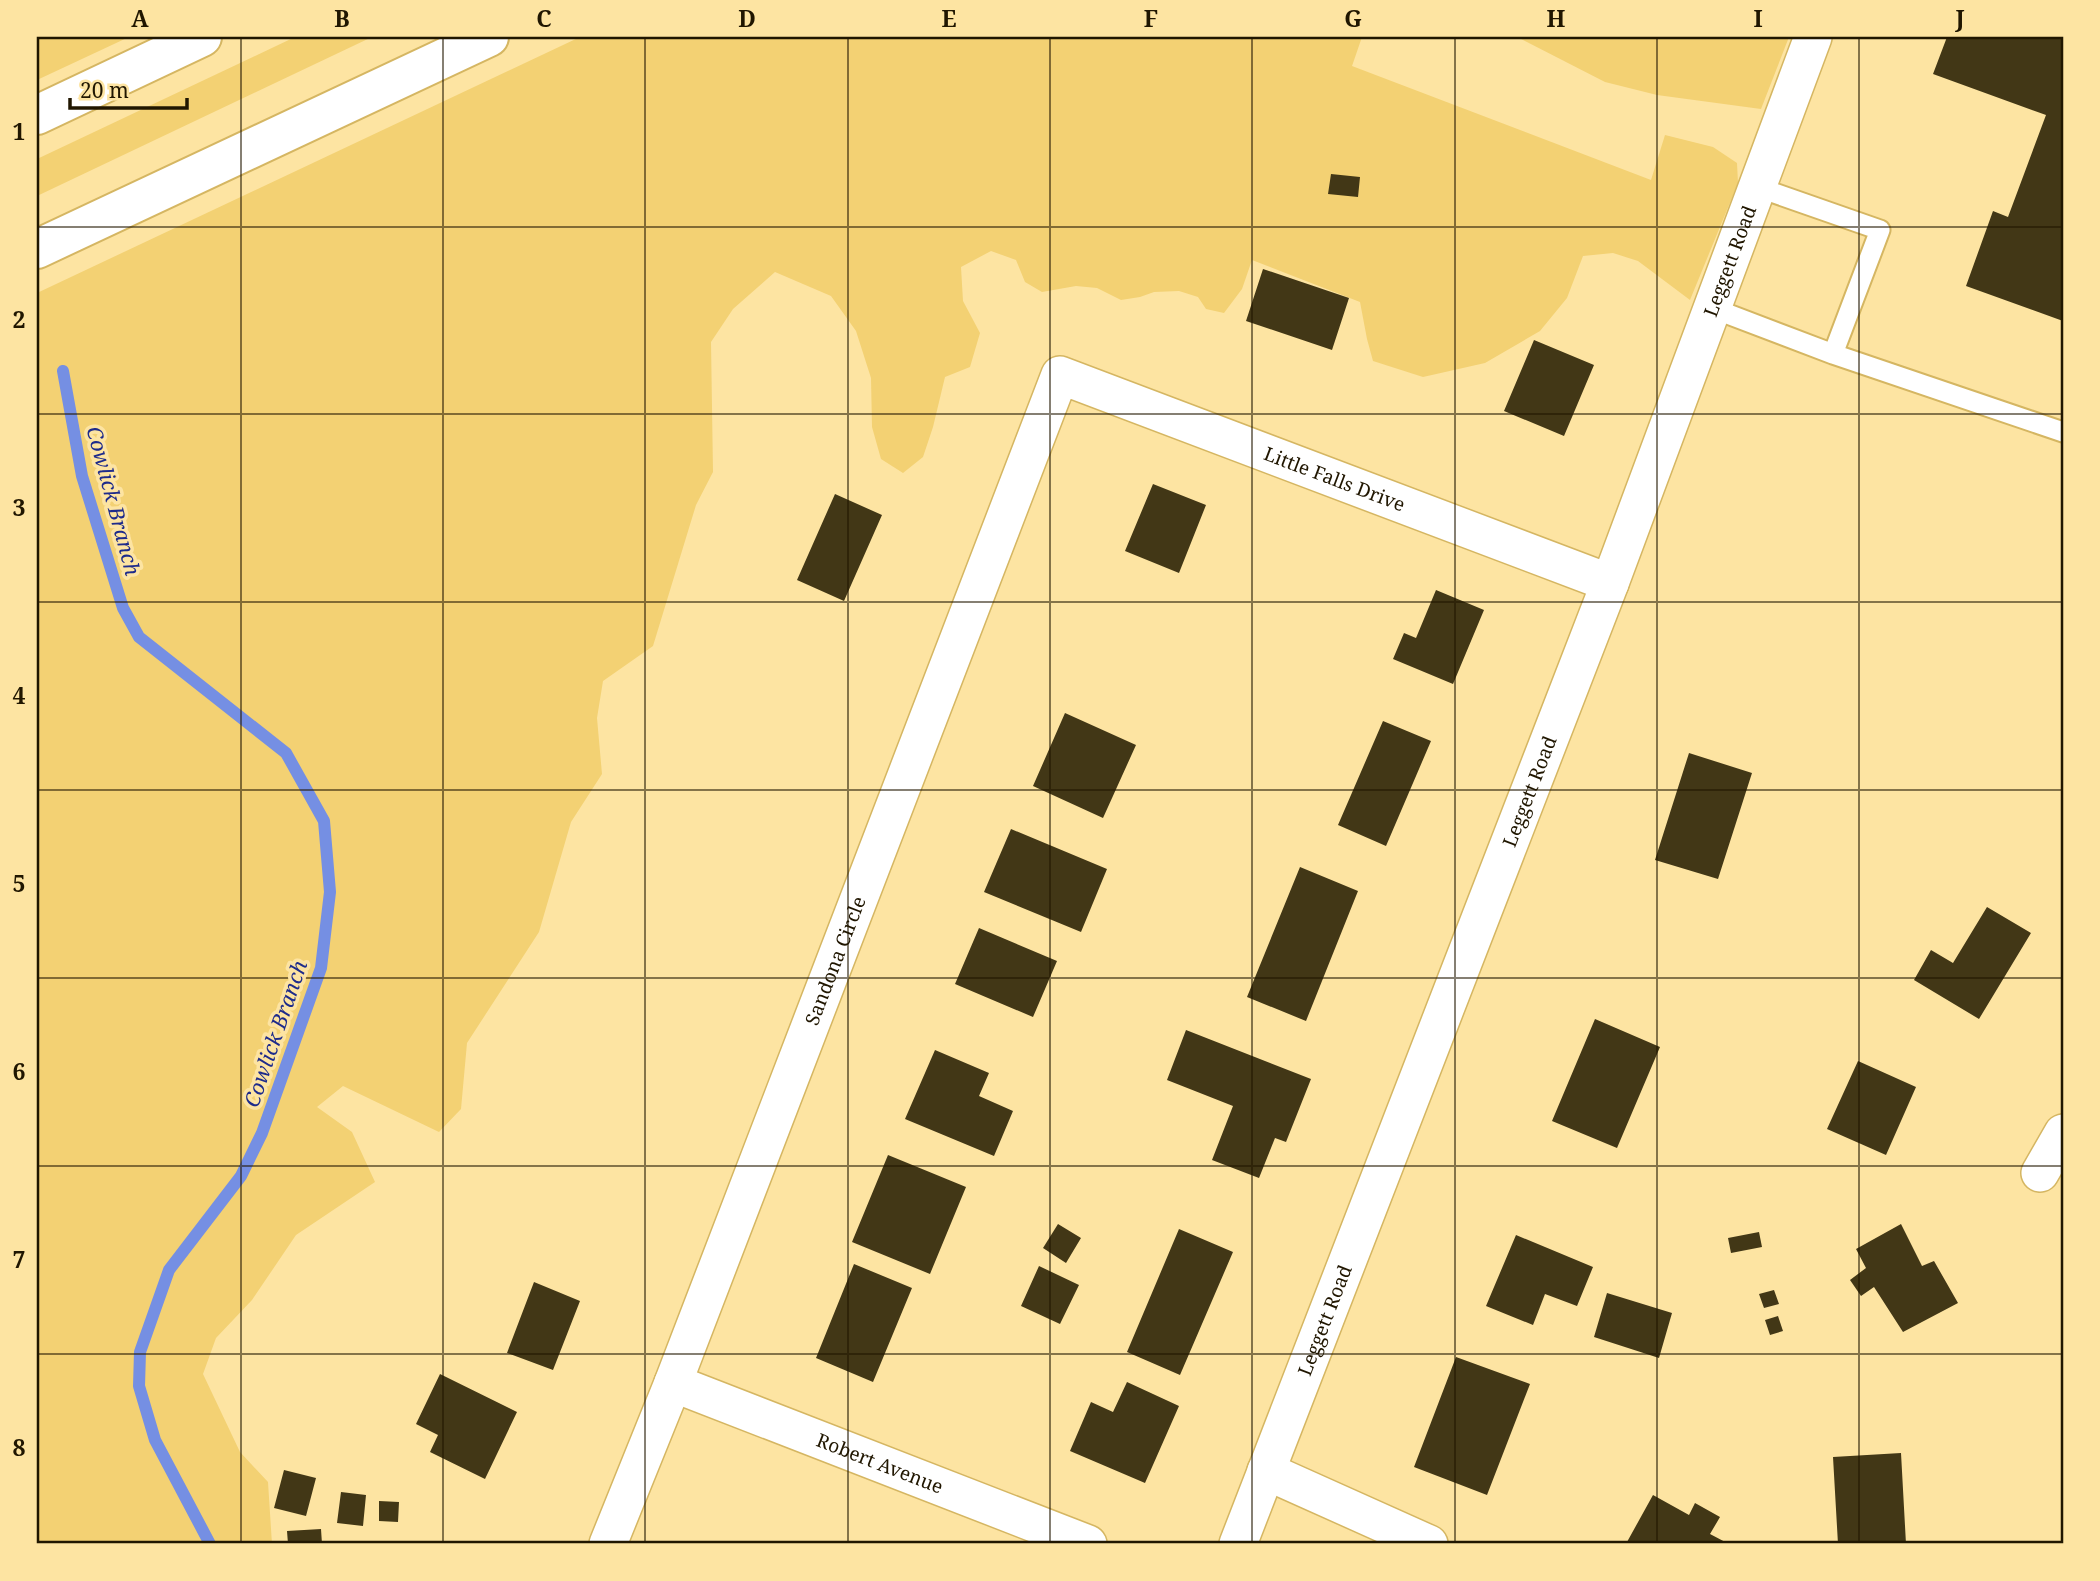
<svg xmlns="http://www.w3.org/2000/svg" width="2100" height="1581" viewBox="0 0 2100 1581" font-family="'Noto Serif',serif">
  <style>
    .green { fill: #f3d173 }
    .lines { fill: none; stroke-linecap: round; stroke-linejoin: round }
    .stream { stroke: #758fe3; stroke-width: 12 }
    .building { fill: #423716 }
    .service-casing { stroke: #d5b662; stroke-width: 23 }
    .minor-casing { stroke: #d5b662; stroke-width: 40 }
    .motorway-casing { stroke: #d5b662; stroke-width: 42 }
    .service { stroke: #fff; stroke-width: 19 }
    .minor { stroke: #fff; stroke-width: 37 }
    .motorway { stroke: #fff; stroke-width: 38 }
    .grid { fill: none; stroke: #201600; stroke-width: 2; stroke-opacity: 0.55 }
    .labels { text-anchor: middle; stroke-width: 7; stroke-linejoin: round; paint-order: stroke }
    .street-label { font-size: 19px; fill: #201600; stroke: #fde4a2 }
    .water-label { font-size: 21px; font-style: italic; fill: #1e2b8b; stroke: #fde4a2 }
    .neatline { fill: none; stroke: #201600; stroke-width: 2.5 }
    .grid-label { font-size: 23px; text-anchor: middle; font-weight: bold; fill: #201600 }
  </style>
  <rect width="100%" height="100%" fill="#fde4a2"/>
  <path class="green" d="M37,37H129L37,80Z
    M295,37H372L37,196V159Z
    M580,37H1362L1352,66L1651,180L1665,135L1713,147L1737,163L1738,183L1690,300L1638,261L1613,253L1583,256L1567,298L1540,331L1485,363L1423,377L1373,361L1367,339L1360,302L1252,260L1242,289L1224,313L1206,309L1198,297L1179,291L1154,292L1140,297L1121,300L1097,288L1076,286L1042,292L1025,282L1016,260L991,251L961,267L963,301L980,333L970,367L945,377L933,427L923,457L903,473L881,459L872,427L871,378L856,331L831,296L775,272L733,309L711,342L713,472L696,505L653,646L603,681L597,718L602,774L571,822L539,932L467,1043L461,1109L439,1132L343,1086L317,1107L352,1132L375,1182L296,1235L252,1300L216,1338L203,1374L240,1452L268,1482L272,1544H37V293Z
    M1517,37H1789L1761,109L1657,95L1605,82Z"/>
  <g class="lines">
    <path class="stream" d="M63,371L82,476L123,608L139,637L286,753L324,821L330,892L321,968L262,1133L241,1176L169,1270L140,1352L139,1386L155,1440L210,1544"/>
  </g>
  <path class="building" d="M1947,37H2063V321L1966,286L1993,211L2008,217L2046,115L1933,74Z
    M1331,174L1360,177L1358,197L1328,194Z
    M1263,269L1349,298L1332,350L1246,321Z
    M1534,340L1594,365L1564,436L1504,411Z
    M1153,484L1206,505L1179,573L1125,551Z
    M835,494L882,515L844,601L797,580Z
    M1436,590L1484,610L1453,684L1393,659L1404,633L1416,638Z
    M1065,713L1136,745L1103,818L1033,786Z
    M1383,721L1431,741L1386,846L1338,825Z
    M1689,753L1752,773L1718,879L1655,860Z
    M1011,829L1107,869L1081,932L984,892Z
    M1300,867L1358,891L1306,1021L1247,997Z
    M1987,907L2031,933L1979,1019L1914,980L1931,950L1953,963Z
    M979,928L1057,961L1033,1017L955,984Z
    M1595,1019L1660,1047L1617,1148L1552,1121Z
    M1186,1030L1311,1079L1286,1142L1275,1138L1259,1178L1212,1160L1233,1106L1167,1080Z
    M935,1050L989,1073L979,1096L1013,1111L994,1156L905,1119Z
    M1858,1061L1916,1087L1886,1155L1827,1129Z
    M888,1155L966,1187L930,1274L852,1242Z
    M1058,1224L1081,1238L1066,1263L1043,1248Z
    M1901,1224L1922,1266L1934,1261L1958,1303L1903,1332L1874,1287L1861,1296L1850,1280L1866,1268L1856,1249Z
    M1179,1229L1233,1252L1180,1375L1127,1352Z
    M1759,1232L1762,1247L1731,1253L1728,1238Z
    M1516,1235L1593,1267L1577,1306L1545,1294L1533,1325L1486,1306Z
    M854,1264L912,1288L873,1382L816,1358Z
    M1039,1266L1079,1285L1060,1324L1021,1306Z
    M534,1282L580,1301L553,1370L507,1353Z
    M1774,1290L1779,1304L1764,1308L1759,1294Z
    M1607,1293L1672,1313L1659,1358L1594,1337Z
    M1778,1316L1783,1331L1770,1335L1765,1320Z
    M1456,1357L1530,1384L1487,1495L1414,1467Z
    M440,1374L517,1412L485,1479L430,1452L438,1435L416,1424Z
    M1127,1382L1179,1406L1145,1483L1070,1451L1091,1402L1113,1412Z
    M1901,1453L1906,1544H1838L1833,1457Z
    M284,1470L316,1478L306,1516L274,1508Z
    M341,1492L366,1495L363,1526L337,1523Z
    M1653,1495L1689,1515L1695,1503L1720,1517L1710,1534L1729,1544H1632L1627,1542Z
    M379,1501L399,1502L398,1522L379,1521Z
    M321,1529L322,1544H288L287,1531Z"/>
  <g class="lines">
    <defs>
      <path id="service" d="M1712,308L1833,354L1880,230L1757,187
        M1833,354L2063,432"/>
      <g id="minor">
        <path d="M2040,1173L2063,1133"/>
        <path id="s1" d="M673,1383L1088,1544"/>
        <path d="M1266,1471L1429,1544"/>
        <path id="s2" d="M608,1544L673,1383L1060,375L1610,583"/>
        <path id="s3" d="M1238,1544L1610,583L1813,37"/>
      </g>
      <path id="motorway" d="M37,115L202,37
        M37,249L489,37"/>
    </defs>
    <use href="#service" class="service-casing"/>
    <use href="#minor" class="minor-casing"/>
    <use href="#motorway" class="motorway-casing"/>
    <use href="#service" class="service"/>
    <use href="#minor" class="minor"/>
    <use href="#motorway" class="motorway"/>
  </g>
  <path class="grid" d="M241,37V1544M443,37V1544M645,37V1544M848,37V1544M1050,37V1544M1252,37V1544M1455,37V1544M1657,37V1544M1859,37V1544M37,227H2063M37,414H2063M37,602H2063M37,790H2063M37,978H2063M37,1166H2063M37,1354H2063"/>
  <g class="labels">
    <g class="street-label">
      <text dy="7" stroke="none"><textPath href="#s3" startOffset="1374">Leggett Road</textPath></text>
      <text dy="7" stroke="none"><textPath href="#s2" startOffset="1547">Little Falls Drive</textPath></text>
      <text dy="7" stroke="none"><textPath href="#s3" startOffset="807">Leggett Road</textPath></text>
      <text dy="7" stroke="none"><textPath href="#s2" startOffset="626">Sandona Circle</textPath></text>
      <text dy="7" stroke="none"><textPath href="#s3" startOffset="240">Leggett Road</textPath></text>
      <text dy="7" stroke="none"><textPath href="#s1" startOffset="222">Robert Avenue</textPath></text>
    </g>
    <g class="water-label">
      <text transform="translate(113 501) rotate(75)" y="7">Cowlick Branch</text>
      <text transform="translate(276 1034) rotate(-71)" y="7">Cowlick Branch</text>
    </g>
  </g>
  <rect width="2100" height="1581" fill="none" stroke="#fde4a2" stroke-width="77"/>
  <path d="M70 98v10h117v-10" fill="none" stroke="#201600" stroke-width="3.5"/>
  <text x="80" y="98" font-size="21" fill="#201600" stroke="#fde4a2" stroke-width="5" paint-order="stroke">20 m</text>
  <rect x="38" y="38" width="2024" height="1504" class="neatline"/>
  <g class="grid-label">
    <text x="140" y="27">A</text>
    <text x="342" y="27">B</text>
    <text x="544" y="27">C</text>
    <text x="747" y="27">D</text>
    <text x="949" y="27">E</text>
    <text x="1151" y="27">F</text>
    <text x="1353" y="27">G</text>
    <text x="1556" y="27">H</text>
    <text x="1758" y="27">I</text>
    <text x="1960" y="27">J</text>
    <text x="19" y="140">1</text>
    <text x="19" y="328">2</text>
    <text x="19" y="516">3</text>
    <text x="19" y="704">4</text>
    <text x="19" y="892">5</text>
    <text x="19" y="1080">6</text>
    <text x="19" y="1268">7</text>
    <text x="19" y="1456">8</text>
  </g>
</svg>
